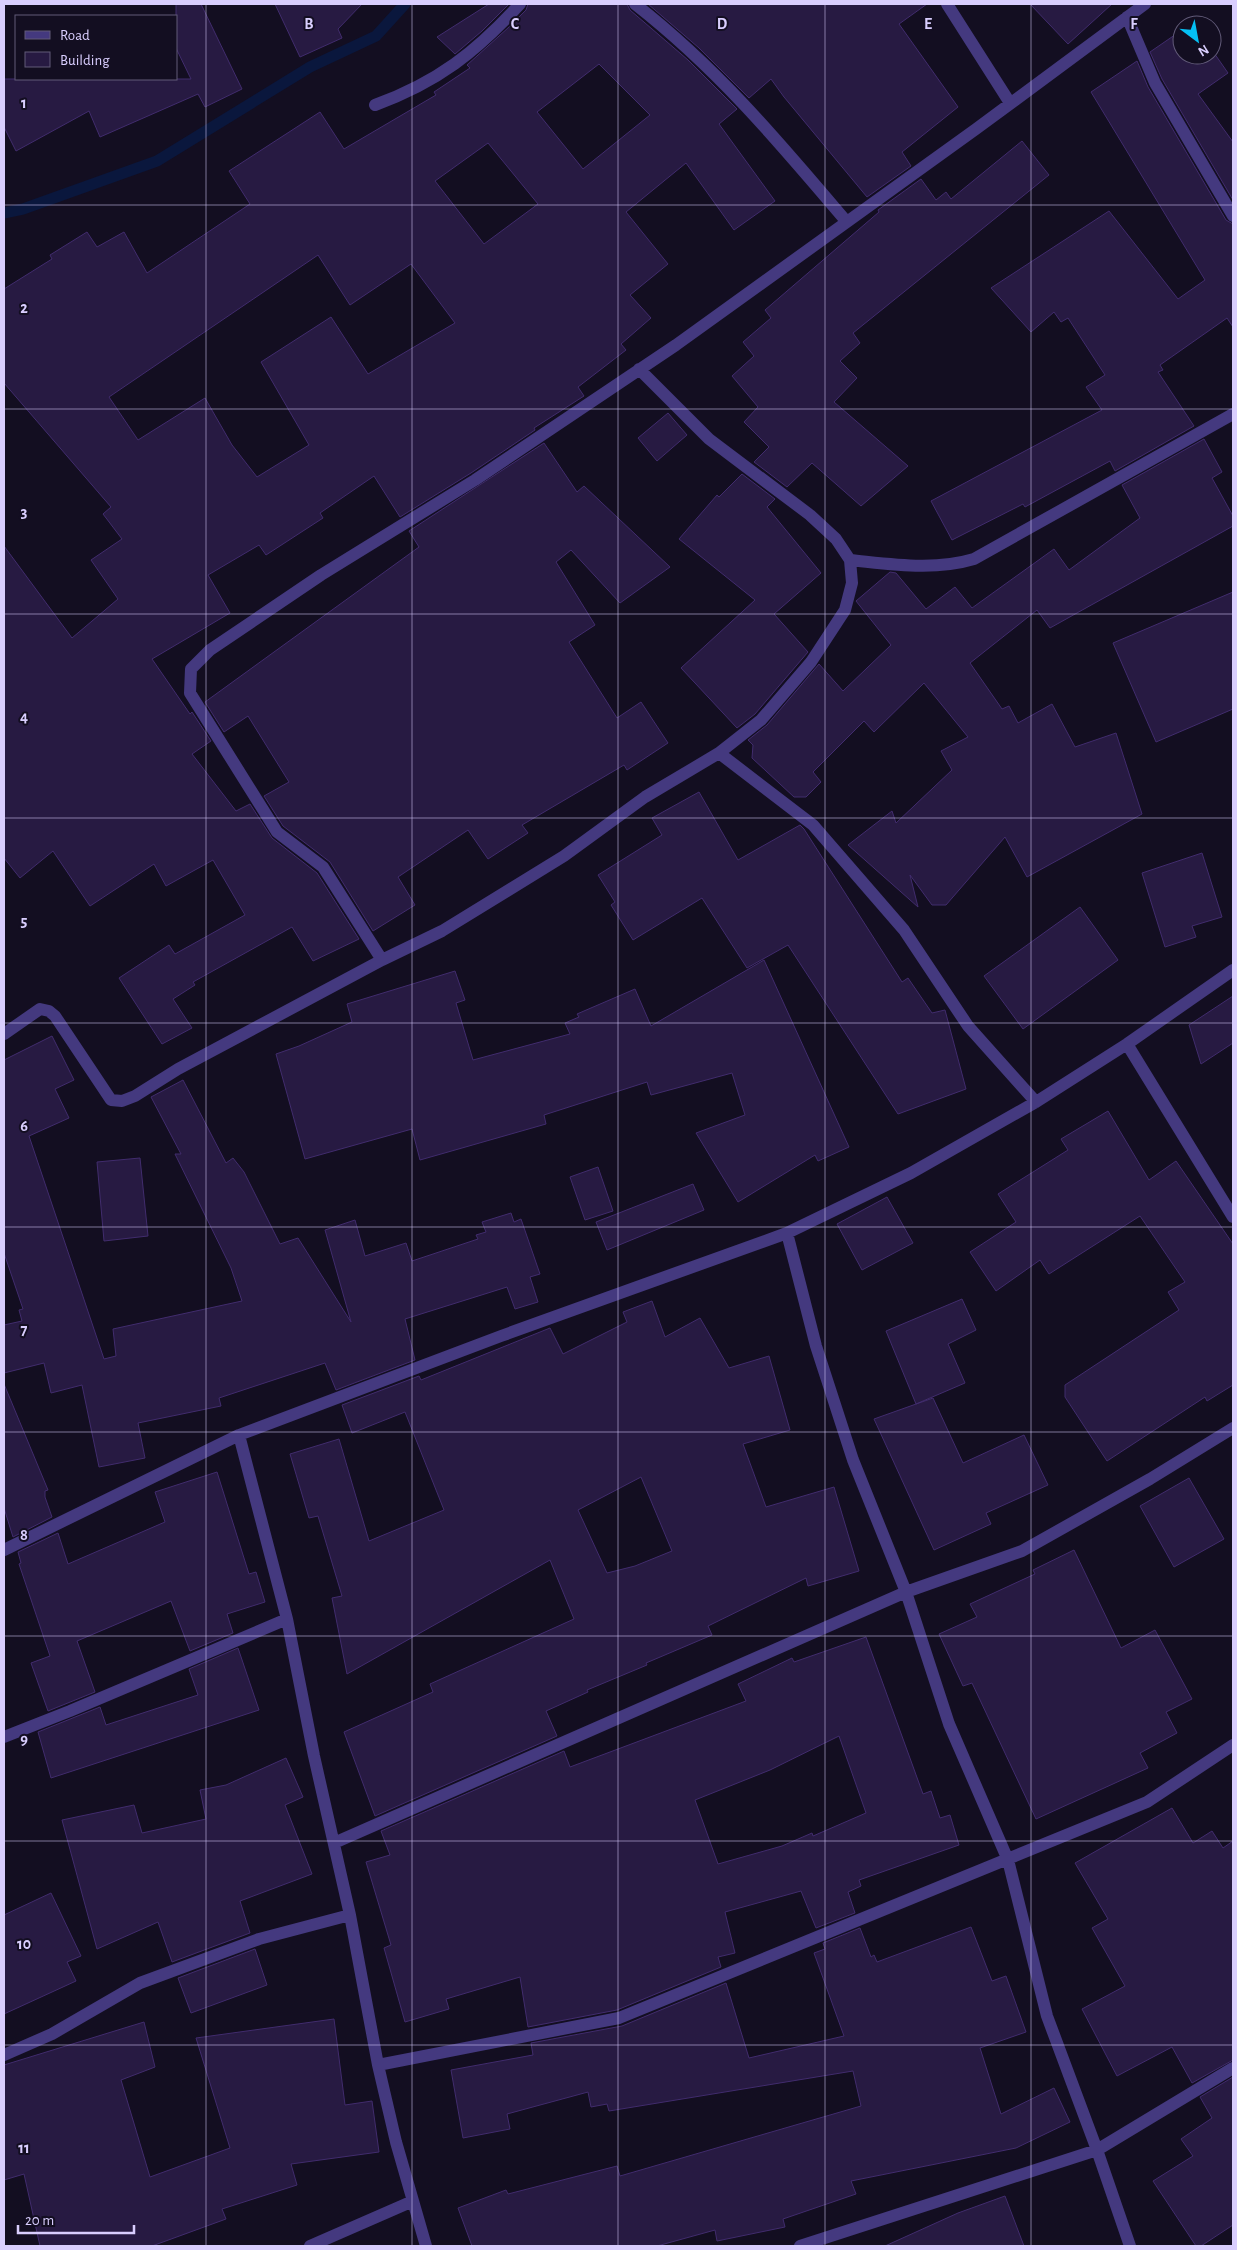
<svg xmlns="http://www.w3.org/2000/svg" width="1237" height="2250" viewBox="0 0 1237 2250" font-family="'Alegreya Sans',sans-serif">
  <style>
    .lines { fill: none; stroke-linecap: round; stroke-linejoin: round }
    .stream { stroke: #0a173d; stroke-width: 11 }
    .building { fill: #271a42; stroke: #412c6d; fill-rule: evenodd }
    .minor { stroke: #44397f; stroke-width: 12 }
    .grid { fill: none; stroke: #d9cefe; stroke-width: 1; stroke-opacity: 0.55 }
    .grid-label { font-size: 16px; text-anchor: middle; font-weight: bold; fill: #d9cefe; stroke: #130e21; stroke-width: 4; stroke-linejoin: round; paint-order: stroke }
  </style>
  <rect width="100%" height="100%" fill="#130e21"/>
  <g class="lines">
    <path class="stream" d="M4,213L23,209L157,161L310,67L376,36L405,4"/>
  </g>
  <path class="building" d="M176,4H201L242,89L205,107L198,94L100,137L89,111L16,151L4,127V79H191L176,48Z
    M275,4H362L338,29L342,38L300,57Z
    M489,4H509L482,31L455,54L437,37Z
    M528,4H627L630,10L688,60L737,109L719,124L775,201L734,230L686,163L626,212L668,264L630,295L651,318L621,344L626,350L578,387L584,396L534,428L535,430L471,473L400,517L374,476L320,513L323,518L266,555L259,545L208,575L230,613L152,659L190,714L192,712L211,741L192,754L236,811L250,804L272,838L317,873L359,939L313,961L292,927L193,982L195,985L173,999L192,1028L162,1044L119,978L169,945L175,954L245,915L213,860L166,886L154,864L90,906L53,851L20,878L4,858V546L72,638L118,599L91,560L122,539L103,514L111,507L4,383V289L52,259L50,255L87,232L97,247L124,232L147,273L250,204L229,171L320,112L344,149L436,95L434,92L470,68L467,65L509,27L526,10ZM599,64L650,115L583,169L537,112ZM488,143L538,204L484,244L435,181ZM318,255L350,305L411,264L455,323L368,374L331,317L261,362L309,445L257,477L232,445L205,398L138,440L109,397Z
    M648,4H927L899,24L958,107L902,152L911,166L867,197L784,97L771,79L749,98L699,48Z
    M1030,4H1112L1068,44Z
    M1182,30V55H1212V50L1228,73L1198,94L1233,142V200L1162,79L1150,52Z
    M1137,61L1148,87L1226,220L1233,224V327L1227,318L1160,365L1163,370L1158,372L1194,426L1115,471L1110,461L1025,507L1023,504L952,540L931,501L1102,410L1086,387L1105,375L1068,318L1061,322L1054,312L1031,332L991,288L1109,211L1178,299L1205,280L1091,92Z
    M1022,141L1049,175L853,333L860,343L840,361L857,378L834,402L908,466L861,506L812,463L787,487L754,462L769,447L744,422L758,407L732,376L754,356L743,342L771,318L765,310L879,212L878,210L921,179L936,200L946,192L951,199Z
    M668,413L687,435L657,461L638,438Z
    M1204,439L1222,472L1212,478L1233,516V526L1050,628L1037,610L970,663L1002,709L1009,706L1018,723L1052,704L1075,747L1116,733L1142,814L1027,877L1005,837L946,905H932L910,875L918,907L848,845L892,811L896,823L952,770L941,751L968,737L924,683L874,732L864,721L813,772L821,782L806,797H794L752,758L753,745L748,740L767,725L819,664L843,691L891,645L856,601L890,572L896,573L926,609L955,587L972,608L1054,549L1069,570L1140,518L1122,485Z
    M544,443L577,492L584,486L670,567L620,603L571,550L556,562L595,625L569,642L617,718L641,702L668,743L627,770L624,765L522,825L528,833L488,859L468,830L398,877L415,905L373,931L330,862L283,826L264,796L289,782L248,716L224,732L205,702L419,547L409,531Z
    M742,474L775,499L767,507L821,573L774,614L808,652L755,714L737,728L681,668L755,600L679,539L717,495L719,497Z
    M1233,592V709L1156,742L1113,643Z
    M699,792L738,860L800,825L804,829L902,982L908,978L932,1013L945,1010L966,1089L898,1114L788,945L747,968L702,898L633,940L611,905L615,902L598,875L662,835L652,818Z
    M1202,853L1222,917L1192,926L1196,937L1165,947L1142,873Z
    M1080,907L1118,960L1023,1029L984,976Z
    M764,960L849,1147L818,1161L815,1155L738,1202L696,1133L745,1115L732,1073L651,1095L647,1082L544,1115L546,1124L420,1160L412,1129L305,1159L276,1054L299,1046L352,1022L347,1004L455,971L465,1000L456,1003L473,1060L570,1034L565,1023L579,1017L577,1014L635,989L651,1026Z
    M1233,996V1043L1201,1064L1189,1025Z
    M52,1036L74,1080L55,1089L69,1118L29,1136L104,1359L116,1356L113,1329L242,1301L231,1268L175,1154H181L151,1097L183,1080L226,1163L233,1158L244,1172L280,1244L298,1238L351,1322L325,1230L355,1220L365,1256L406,1243L412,1261L478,1239L476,1235L486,1232L482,1222L511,1213L514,1222L521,1219L540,1274L530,1277L538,1302L515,1309L507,1287L405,1319L415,1360L336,1390L325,1363L219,1398L221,1406L138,1423L145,1458L99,1467L82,1385L51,1393L44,1363L4,1373V1325L22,1321L19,1310L23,1309L4,1253V1060Z
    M1108,1111L1149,1180L1176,1161L1233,1244V1385L1207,1401L1205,1397L1107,1461L1065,1397V1385L1179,1310L1168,1292L1185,1282L1140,1216L1049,1274L1040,1260L996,1291L970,1252L1016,1222L998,1194L1068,1150L1061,1139Z
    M140,1158L148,1236L104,1241L97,1162Z
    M598,1167L613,1211L585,1220L570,1177Z
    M693,1184L704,1210L607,1250L596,1222Z
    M887,1197L913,1243L862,1270L837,1224Z
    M962,1299L976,1330L948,1344L965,1383L916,1404L886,1331Z
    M652,1301L665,1337L700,1318L729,1368L769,1356L790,1430L743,1444L766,1507L834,1487L859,1571L808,1586L806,1578L708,1626L712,1635L646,1663L647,1665L587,1690L588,1692L546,1711L557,1736L375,1816L344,1732L433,1692L430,1684L574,1619L550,1560L347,1674L332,1598L342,1596L318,1516L309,1518L290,1454L339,1439L369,1541L444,1510L405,1412L352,1433L342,1405L419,1376L421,1380L550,1328L563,1354L627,1322L623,1312ZM641,1477L672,1551L635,1566L607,1573L578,1510Z
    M4,1384L48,1490L45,1491V1497L52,1517L13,1537L4,1508Z
    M933,1398L963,1463L1024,1435L1048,1485L986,1513L991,1524L934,1550L874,1419Z
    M217,1472L249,1574L256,1572L265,1602L227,1614L233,1633L190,1651L171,1601L77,1641L95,1692L48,1711L31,1663L50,1656L19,1564L21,1563L18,1552L58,1533L68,1564L165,1522L155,1492Z
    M1189,1478L1224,1539L1174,1567L1140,1506Z
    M1074,1550L1121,1648L1155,1630L1192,1699L1166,1712L1177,1733L1140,1753L1148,1768L1036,1819L972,1683L963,1686L939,1634L977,1617L970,1604L1035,1574L1033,1570Z
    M866,1637L923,1794L931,1791L940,1818L950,1815L959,1845L859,1880L861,1886L848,1892L855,1913L816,1928L801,1891L725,1912L735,1953L718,1957L721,1967L617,2010L528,2027L520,1977L446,1999L449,2009L405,2022L384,1948L391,1945L366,1862L390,1855L381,1831L564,1751L570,1767L746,1701L738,1684L792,1658L794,1662ZM839,1736L866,1813L813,1836L812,1833L782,1846L718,1864L695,1800L770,1770Z
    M238,1648L259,1710L51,1778L38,1732L100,1707L106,1725L198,1695L189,1669Z
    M286,1758L303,1797L285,1805L312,1874L240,1901L250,1933L172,1962L158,1922L97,1949L62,1820L134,1805L142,1833L206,1819L200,1790L226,1785Z
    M1172,1808L1193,1843L1212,1831L1223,1848L1233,1841V2060L1192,2083L1172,2047L1117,2076L1082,2009L1125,1986L1092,1928L1108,1919L1075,1863Z
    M51,1893L81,1956L67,1962L76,1981L4,2014V1915Z
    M971,1927L992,1981L1006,1976L1026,2032L980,2048L1001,2114L1054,2088L1070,2122L1016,2148L851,2181L856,2194L783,2219L785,2227L717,2241L715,2230L657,2246H472L458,2208L506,2190L508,2194L617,2166L620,2176L861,2106L853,2071L609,2111L607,2104L591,2107L588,2092L507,2114L510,2129L463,2138L451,2070L533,2055L531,2043L622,2026L726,1983L749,2058L844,2036L814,1953L825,1949L823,1943L860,1928L871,1957L874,1955L877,1962Z
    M255,1949L267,1985L191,2013L178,1978Z
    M334,2019L345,2105L372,2101L379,2152L291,2164L297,2185L222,2209L226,2219L152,2246H40L24,2174L4,2180V2065L144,2022L155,2067L121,2080L150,2177L230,2148L196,2038Z
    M1233,2077V2225L1201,2246H1196L1153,2181L1193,2156L1181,2139L1212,2118L1200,2097Z
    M1005,2196L1024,2246H885L958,2213Z"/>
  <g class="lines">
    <path class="minor" d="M635,4C717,68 779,142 846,221
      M947,4L1010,103
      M1127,17L1155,83L1233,216
      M375,105C438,82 476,52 520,4
      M850,560C891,564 934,571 974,559L1233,414
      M719,753L813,825L904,930L968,1026L1036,1102
      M382,960L323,867L277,832L190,693L191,669L210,650L321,575L475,480L676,345L976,129L1145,4
      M4,1034L40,1009L49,1011L55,1016L111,1100L122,1101L135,1096L178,1069L382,960L442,931L564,856L645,797L719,753L761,720L811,662L845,610L852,583L850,560L836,539L810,515L709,439L639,369
      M1127,1044L1233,1217
      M787,1233L816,1346L853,1460L906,1592L949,1724L1008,1860L1047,2016L1097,2150L1130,2246
      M239,1435L287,1619L314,1756L350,1915L378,2065L396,2142L426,2246
      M4,1550L239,1435L501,1336L787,1233L911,1173L1036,1102L1127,1044L1233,970
      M4,1737L70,1711L287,1619
      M334,1843L906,1592L1022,1551L1150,1479L1233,1428
      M4,2055L52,2034L140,1983L259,1939L350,1915
      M378,2065L619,2018L1147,1802L1233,1745
      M310,2246L413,2201
      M800,2246L1097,2150L1233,2068"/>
  </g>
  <path class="grid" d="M206,4V2246M412,4V2246M618,4V2246M825,4V2246M1031,4V2246M4,205H1233M4,409H1233M4,614H1233M4,818H1233M4,1023H1233M4,1227H1233M4,1432H1233M4,1636H1233M4,1841H1233M4,2045H1233"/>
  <g class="grid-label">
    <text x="309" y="29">B</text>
    <text x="515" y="29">C</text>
    <text x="722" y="29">D</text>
    <text x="928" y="29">E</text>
    <text x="1134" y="29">F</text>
    <text x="24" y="108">1</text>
    <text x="24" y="313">2</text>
    <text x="24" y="517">3</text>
    <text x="24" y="722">4</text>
    <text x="24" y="926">5</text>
    <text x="24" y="1131">6</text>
    <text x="24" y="1335">7</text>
    <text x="24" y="1540">8</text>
    <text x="24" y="1744">9</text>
    <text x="24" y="1949">10</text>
    <text x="24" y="2153">11</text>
  </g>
  <rect width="1237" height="2250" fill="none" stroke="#d9cefe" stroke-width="10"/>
  <rect x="15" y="15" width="162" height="65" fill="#130e21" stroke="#625b79"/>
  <rect x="25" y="31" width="25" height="8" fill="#44397f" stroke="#625b79"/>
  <text x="60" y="40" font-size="15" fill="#d9cefe">Road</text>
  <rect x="25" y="52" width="25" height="15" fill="#271a42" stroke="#625b79"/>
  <text x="60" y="65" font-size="15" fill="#d9cefe">Building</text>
  <g transform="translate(1197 40) rotate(148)"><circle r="24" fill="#130e21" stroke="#625b79"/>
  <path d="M0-4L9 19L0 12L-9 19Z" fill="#05c0f4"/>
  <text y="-8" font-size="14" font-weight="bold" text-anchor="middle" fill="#d9cefe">N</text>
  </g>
  <path d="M18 2225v8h116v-8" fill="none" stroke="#d9cefe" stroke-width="2.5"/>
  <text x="25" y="2225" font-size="15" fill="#d9cefe" stroke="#130e21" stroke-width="4" paint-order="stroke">20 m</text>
</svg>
